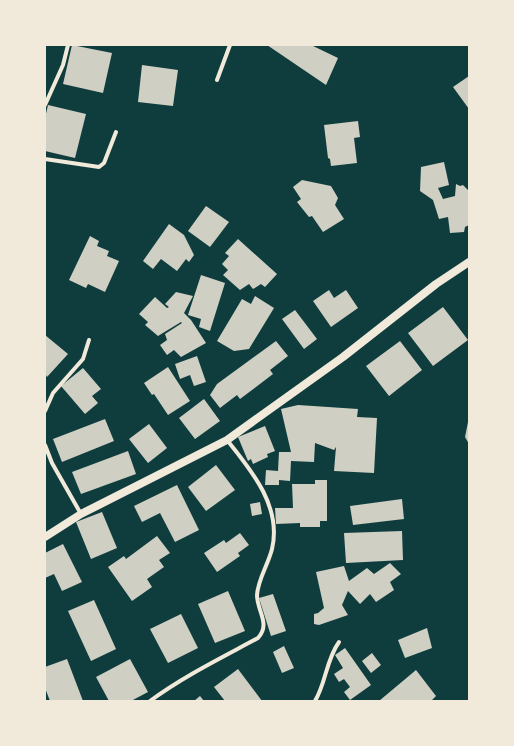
<svg xmlns="http://www.w3.org/2000/svg" width="514" height="746" viewBox="0 0 514 746" font-family="Barlow,sans-serif">
  <style>
    .building { fill: #cfcfc3 }
    .lines { fill: none; stroke-linecap: round; stroke-linejoin: round }
    .minor { stroke: #f1e9da; stroke-width: 4 }
    .secondary { stroke: #f1e9da; stroke-width: 8 }
  </style>
  <rect width="100%" height="100%" fill="#0f3d3e"/>
  <path class="building" d="M72,45L112,53L103,93L63,84Z
    M267,45H311L338,58L326,85Z
    M142,65L178,70L173,106L138,102Z
    M469,76V109L453,87Z
    M48,105L86,114L75,158L45,151V118Z
    M358,121L360,137L354,138L357,163L331,166L330,159L328,158L324,125Z
    M444,162L449,185L438,188L443,199L455,196L456,184L460,186L463,185L469,191V225L465,227L464,232L450,233L448,217L439,219L433,200L420,191L421,167Z
    M302,180L331,186L338,198L335,205L344,219L323,232L312,216L309,217L297,202L301,199L293,187Z
    M206,206L229,222L210,247L188,231Z
    M169,224L184,235L194,255L189,262L186,259L177,271L161,259L153,269L143,261Z
    M90,236L99,241L97,246L109,251L107,256L119,261L105,292L88,284L86,288L69,280Z
    M238,239L277,274L265,287L261,284L253,289L249,284L240,290L223,275L228,270L222,264L229,256L225,253Z
    M201,275L225,283L210,331L199,327L201,319L188,315Z
    M329,290L334,298L346,290L358,308L331,327L313,301Z
    M176,292L193,296L184,313L191,320L206,343L181,357L174,350L167,355L160,345L167,340L165,334L182,323L181,322L158,336L145,325L148,322L139,314L155,297L167,308L169,307L165,304Z
    M255,296L274,308L249,349L234,351L217,341L242,299L251,304Z
    M443,307L468,340L433,366L408,333Z
    M295,310L317,339L304,349L282,319Z
    M45,335L68,354L47,377L45,373Z
    M276,341L288,356L270,370L273,374L240,399L237,395L220,408L210,395L217,384Z
    M400,341L422,370L389,396L366,366Z
    M197,356L206,382L194,386L190,375L180,379L175,364Z
    M168,367L190,401L168,415L154,394L152,395L144,383Z
    M83,368L101,389L92,396L98,403L85,414L61,386Z
    M204,399L220,421L195,439L179,418Z
    M298,405L358,409L357,417L377,418L374,473L334,471L336,447L334,450L315,443L314,462L291,461L290,481L279,480V485H265L266,470L278,471L279,452H291L281,409Z
    M105,419L114,441L62,462L53,439Z
    M468,422H469V444L465,437Z
    M149,424L167,448L148,463L129,439Z
    M265,426L275,451L267,454L268,457L253,464L251,459L248,461L238,437Z
    M128,451L136,474L81,494L72,472Z
    M216,465L235,490L206,511L188,487Z
    M315,480H327V521H320V527H300V523L276,524L275,508H293L292,484H315Z
    M177,485L199,530L175,542L160,513L142,522L134,506Z
    M402,499L404,519L353,525L350,506Z
    M260,502L262,514L252,516L250,504Z
    M102,512L117,548L91,559L76,522Z
    M402,531L403,560L346,563L344,533Z
    M240,533L249,545L238,553L240,556L217,572L204,553L224,540L226,543Z
    M157,536L170,553L159,560L164,567L147,579L152,587L132,601L108,567L124,556L126,559Z
    M63,544L82,582L62,591L54,574L45,578V553Z
    M390,563L401,574L390,582L394,590L376,602L370,594L360,604L348,591L342,605L348,615L319,625L314,624V614L318,613L324,608L316,572L344,566L349,581L367,568L374,574Z
    M228,591L245,631L215,643L198,604Z
    M273,594L286,631L271,636L259,598Z
    M94,600L116,649L91,661L68,611Z
    M181,614L198,648L168,663L150,629Z
    M427,628L432,648L405,658L398,640Z
    M284,646L294,668L282,673L273,652Z
    M345,648L371,685L350,700L344,692L350,687L344,679L339,682L334,674L343,668L335,655Z
    M372,653L381,665L371,673L362,661Z
    M67,659L83,701H50L45,688V667Z
    M130,659L148,692L131,701H109L96,677Z
    M238,669L262,701H225L214,687Z
    M416,670L436,696L431,701H379Z
    M200,696L204,701H194Z"/>
  <g class="lines">
    <path class="minor" d="M217,80L230,45
      M45,105L63,65L68,45
      M45,159L99,167L104,163L116,132
      M45,411L53,393L83,359L89,340
      M45,445L52,463L81,514
      M150,701C184,676 221,658 258,638C271,624 257,611 257,595C258,579 268,565 272,549C282,507 252,471 227,440
      M315,701C326,683 326,660 339,642"/>
    <path class="secondary" d="M45,537L81,514L227,440L343,357L436,284L469,262"/>
  </g>
  <rect width="514" height="746" fill="none" stroke="#f1e9da" stroke-width="92"/>
</svg>
